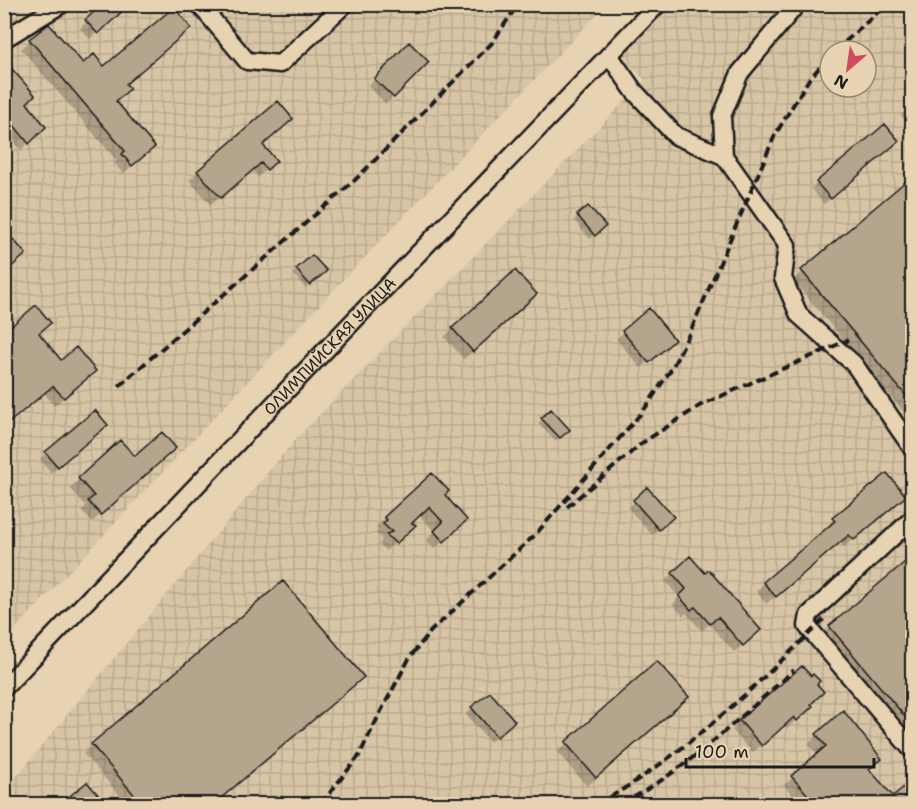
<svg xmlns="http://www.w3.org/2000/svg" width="917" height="809" viewBox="0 0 917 809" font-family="'Shantell Sans',sans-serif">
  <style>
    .industrial { fill: url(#industrial-grid); fill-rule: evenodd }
    .shadow { fill: #0003 }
    .building { fill: #b4a58c; stroke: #1c1c1c; stroke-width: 1.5 }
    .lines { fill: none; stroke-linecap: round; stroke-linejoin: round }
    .minor-casing { stroke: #1c1c1c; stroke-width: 21 }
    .minor { stroke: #e7d3b1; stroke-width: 16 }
    .rail { stroke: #1c1c1c; stroke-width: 4; stroke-dasharray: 9 4.5; stroke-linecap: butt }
    .labels { text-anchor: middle; stroke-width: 5; stroke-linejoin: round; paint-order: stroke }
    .street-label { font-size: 16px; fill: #1c1c1c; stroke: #e7d3b1 }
  </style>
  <defs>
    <pattern id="industrial-grid" width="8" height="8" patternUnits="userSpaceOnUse" patternTransform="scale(1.5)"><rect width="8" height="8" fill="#d8c5a6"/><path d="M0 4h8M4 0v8" fill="none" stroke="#b9a98e"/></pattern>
  </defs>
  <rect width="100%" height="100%" fill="#e7d3b1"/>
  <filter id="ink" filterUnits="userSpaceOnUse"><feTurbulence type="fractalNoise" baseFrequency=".0167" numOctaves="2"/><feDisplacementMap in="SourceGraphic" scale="12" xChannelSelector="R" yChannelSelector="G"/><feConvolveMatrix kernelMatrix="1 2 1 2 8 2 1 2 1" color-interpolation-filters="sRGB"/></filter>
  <g filter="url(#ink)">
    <path class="industrial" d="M19,4L606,5L347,276L22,622L5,639V14Z
      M668,5H912V804H5V790L293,442L645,80L620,55ZM830,51H866V87H830Z"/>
    <path class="shadow" d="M105,4H129L90,39L80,28Z
      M42,30L83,65L104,69L124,85L114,102L144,155L123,174L114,163L117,161L21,49Z
      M409,44L427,62L386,104L368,86Z
      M4,63L25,104L44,127L21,150L4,129Z
      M912,100V129L901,115L910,108L908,105Z
      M262,146L275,161L258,177L252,170L211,205L189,180L198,172Z
      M891,147L824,204L811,189L817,183Z
      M912,178V422L793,280Z
      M587,208L604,226L590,239L574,220Z
      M312,257L321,275L305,288L293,274Z
      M526,302L464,359L444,337L453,329Z
      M648,311L667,346L641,368L616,339Z
      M37,334L61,362L85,379L54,406L44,393Z
      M551,411L568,430L555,441L538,423Z
      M100,431L51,473L40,459L46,453Z
      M120,442L135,458L166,456L92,522L81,511L86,506L70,488Z
      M431,475L443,495L457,528L434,549L426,540L435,532L419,515L410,523L413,526L386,551L379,544L382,540L376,533L379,530L376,527Z
      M647,489L666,523L652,535L628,508Z
      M896,504L844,547L840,543L766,604L756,591L827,530L825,528L834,519Z
      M690,558L751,638L734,652L709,624L702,631L686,613L683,616L673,604L679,597L665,581Z
      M912,558V743L822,635Z
      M282,583L354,686L214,804H127L83,753Z
      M657,663L678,706L587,786L557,752Z
      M815,684L810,704L803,715L787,728L785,725L752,753L732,730L740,721Z
      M472,708L507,728L490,742L466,715Z
      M843,712L868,770L893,798L912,782V804H799L784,785L818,755L808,744Z
      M86,784L104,804H62Z"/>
    <path class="building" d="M103,4H130L98,34L85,20Z
      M174,7L191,28L126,84L130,89L116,101L155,147L132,166L122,154L125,151L29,39L49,24L83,63L94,54L104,66Z
      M409,42L429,62L394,98L374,79Z
      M4,60L35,95L27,103L46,127L29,144L4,113Z
      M278,101L293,119L263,145L277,161L267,170L261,163L221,198L197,171Z
      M885,124L899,141L831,199L816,182Z
      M912,176V403L801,270Z
      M588,206L606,226L595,236L577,215Z
      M4,229L26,254L9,269L4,264Z
      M312,255L327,271L310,285L296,269Z
      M515,270L537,294L473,352L452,328Z
      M36,305L51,323L39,333L61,360L76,347L96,371L64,398L53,386L4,427V332Z
      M649,308L675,340L649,363L622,331Z
      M551,409L570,430L560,438L541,418Z
      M95,410L108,425L58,467L45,452Z
      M162,432L176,448L101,515L88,501L94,496L78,478L120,440L135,456Z
      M432,473L449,491L445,495L467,520L444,542L434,531L443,522L429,507L412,523L416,525L396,544L386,534L392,532L383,524L387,520L384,517Z
      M887,473L906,496L854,540L849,535L776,597L763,582L835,521L832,518Z
      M647,487L674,517L659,530L633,500Z
      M690,556L705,573L709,570L761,630L743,646L718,617L710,624L695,607L691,610L679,596L686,589L672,573Z
      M912,556V725L829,626Z
      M283,581L364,677L214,804H142L91,744Z
      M657,661L689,697L596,778L565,742Z
      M802,666L811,676L813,674L820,681L817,684L824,692L811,704L813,706L797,721L794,717L762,746L739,720Z
      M490,692L515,721L497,737L471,707Z
      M843,710L882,759L869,769L893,796L912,780V804H808L803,798L808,795L791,776L826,746L816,734Z
      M87,782L106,804H60Z"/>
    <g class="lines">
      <defs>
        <g id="minor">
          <path d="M199,4L247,61L280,64L345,4"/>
          <path d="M797,4L740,73L722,116L724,156L787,245L783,278L799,315L854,364L912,448"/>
          <path d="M4,39L62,4"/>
          <path d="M609,55L634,91L676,136L724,156"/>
          <path d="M912,519L809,615L807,626L912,750"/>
          <path id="s1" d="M4,688L290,387L658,4"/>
        </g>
      </defs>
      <use href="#minor" class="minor-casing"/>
      <use href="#minor" class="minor"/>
      <path class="rail" d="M835,51L887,4
        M119,386L355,180L492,43L518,4
        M567,507L642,443L701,405L848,340
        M321,804L359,756L380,713L410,657L431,631L535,535L644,410L672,368L692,328L775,135L809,79L830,56
        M598,804C684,756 755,687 825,618
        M621,804C686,771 739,718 794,670"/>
    </g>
  </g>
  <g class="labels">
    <g class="street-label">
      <text dy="6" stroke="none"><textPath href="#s1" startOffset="472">ОЛИМПИЙСКАЯ УЛИЦА</textPath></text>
    </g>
  </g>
  <rect width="917" height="809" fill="none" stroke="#e7d3b1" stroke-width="24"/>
  <rect x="12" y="12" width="893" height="785" fill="none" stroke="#1c1c1c" stroke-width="2" filter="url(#ink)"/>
  <g transform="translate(848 69) rotate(209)"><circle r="28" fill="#e7d3b1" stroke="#968a75" stroke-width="1.5"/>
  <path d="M0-4.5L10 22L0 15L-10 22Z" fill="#d1495b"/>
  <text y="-9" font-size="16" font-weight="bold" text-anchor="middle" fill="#1c1c1c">N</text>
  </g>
  <path d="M686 758v9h188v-9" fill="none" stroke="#1c1c1c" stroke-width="3"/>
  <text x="695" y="758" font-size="18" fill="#1c1c1c" stroke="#e7d3b1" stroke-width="4.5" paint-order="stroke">100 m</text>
</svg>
